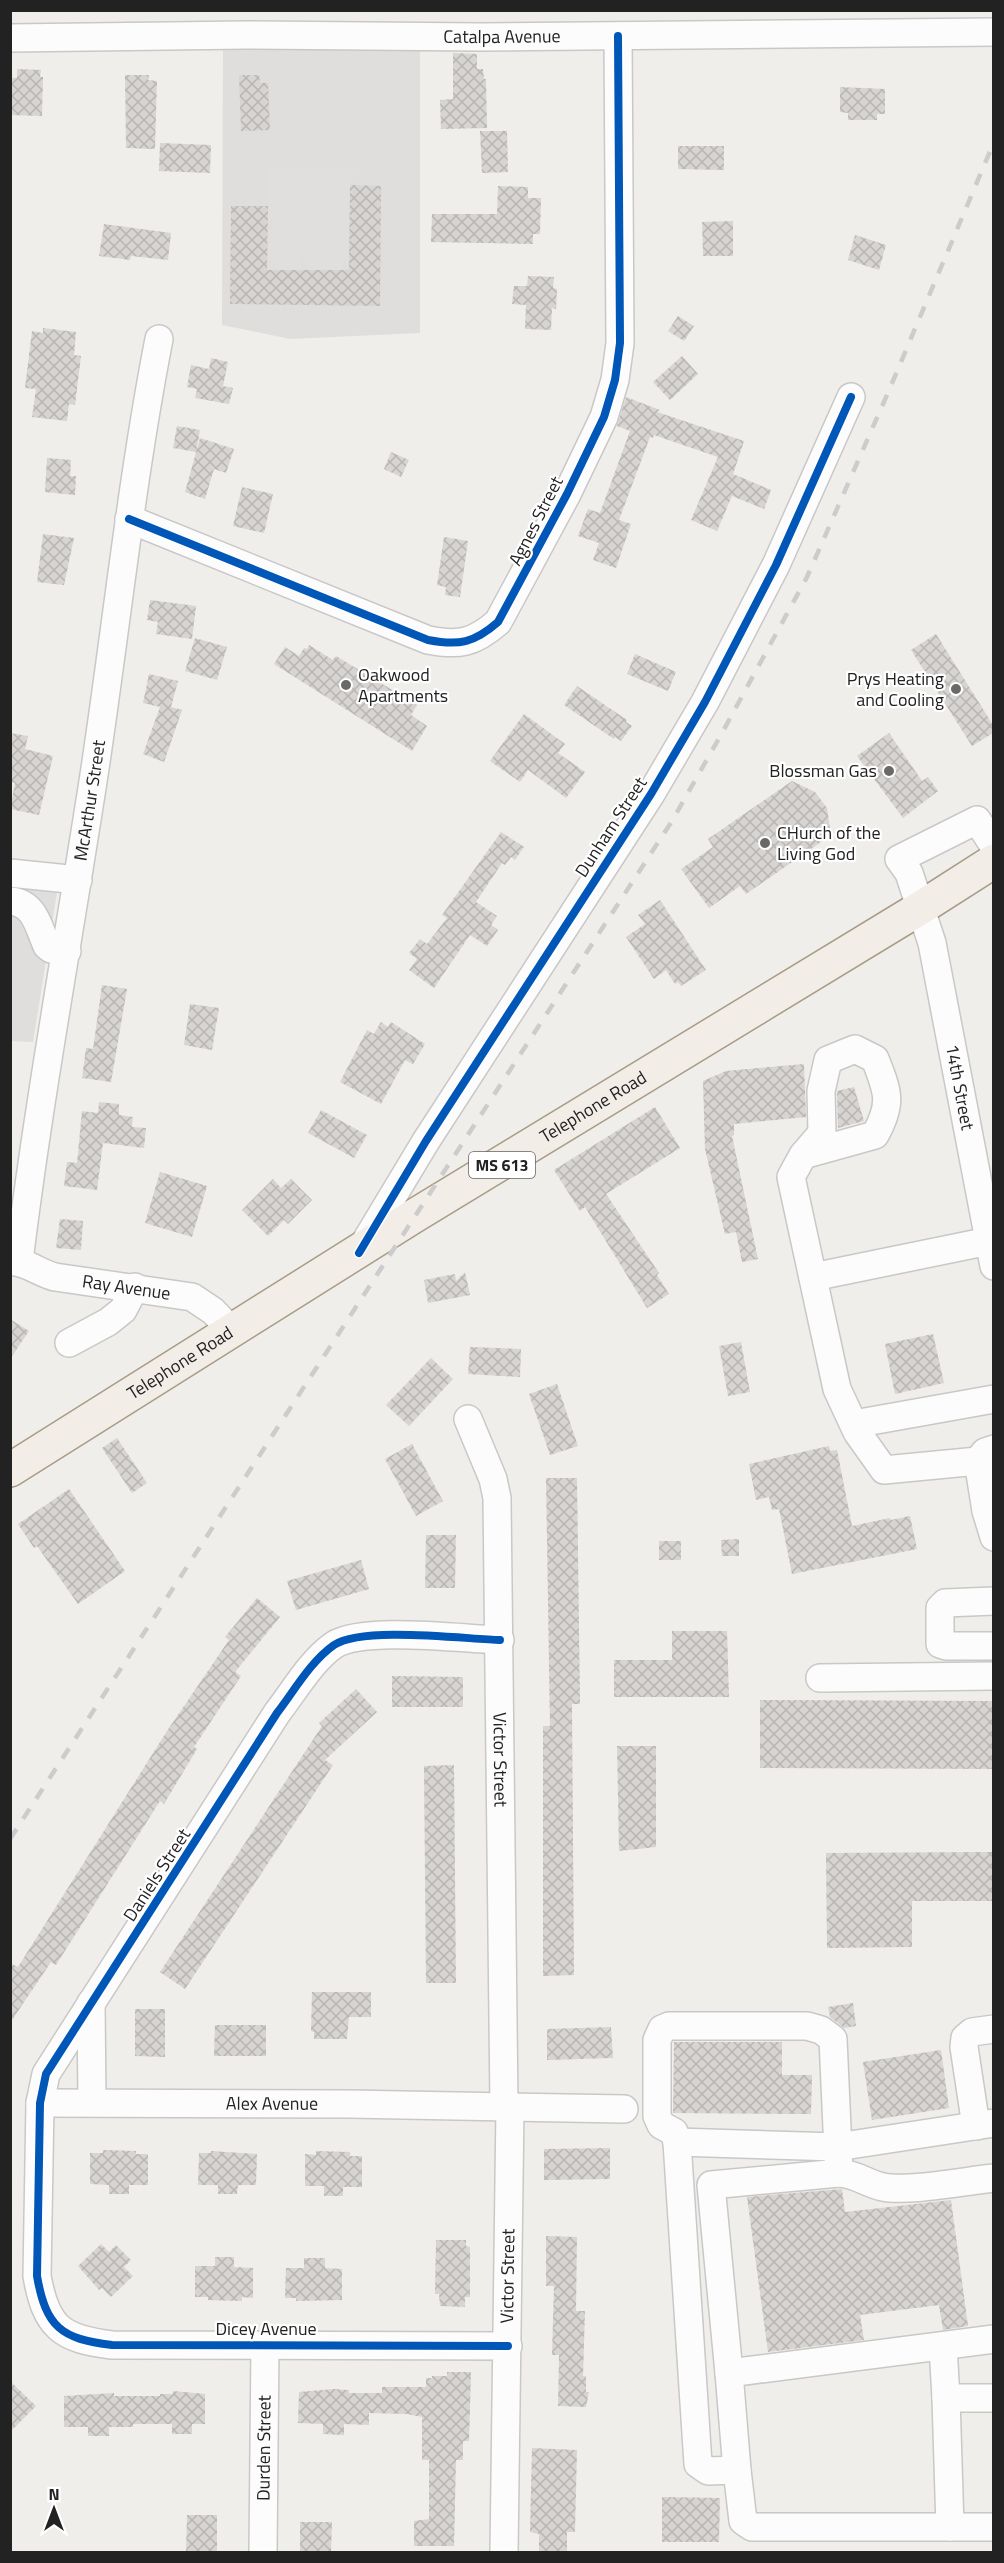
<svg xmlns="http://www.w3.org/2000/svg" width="1004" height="2563" viewBox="0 0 1004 2563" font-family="'Titillium Web',sans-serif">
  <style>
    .residential { fill: #dfdedc }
    .parking { fill: #e0dfde }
    .building { fill: url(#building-cross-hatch) }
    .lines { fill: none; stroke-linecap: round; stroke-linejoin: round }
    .minor-casing { stroke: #c9c8c7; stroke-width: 30 }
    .major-casing { stroke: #a79c86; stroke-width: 36 }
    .minor { stroke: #fdfcfc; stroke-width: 27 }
    .major { stroke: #f3ede7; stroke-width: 33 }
    .rail { stroke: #ccc; stroke-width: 4.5; stroke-dasharray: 12 12; stroke-linecap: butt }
    .cycleway-casing { stroke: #fff; stroke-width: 11 }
    .cycleway { stroke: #0057b8; stroke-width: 8 }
    .poi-dot { fill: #6a6968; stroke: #fff; stroke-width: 2 }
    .labels { text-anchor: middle; stroke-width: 4.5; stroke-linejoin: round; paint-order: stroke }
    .shield { fill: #fff; stroke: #646464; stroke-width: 1.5 }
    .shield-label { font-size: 16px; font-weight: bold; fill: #222 }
    .street-label { font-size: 18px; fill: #222; stroke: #fff }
    .poi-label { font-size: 18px; fill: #222; stroke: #fff; text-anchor: start }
  </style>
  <defs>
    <pattern id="building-cross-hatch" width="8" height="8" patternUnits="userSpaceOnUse" patternTransform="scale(1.5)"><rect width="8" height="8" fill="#d7d4d2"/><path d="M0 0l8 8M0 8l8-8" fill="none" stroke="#b8b6b4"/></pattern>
  </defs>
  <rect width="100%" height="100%" fill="#f0eeeb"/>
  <path class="residential" d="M223,43L420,44V333L290,339L222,325Z
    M10,883L58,886L33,1042L11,1041Z"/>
  <path class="parking" d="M269,168L355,169L350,185L349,261L342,262V270L309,269V260L301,259V270H277V262L267,261V229H277L278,219H268Z"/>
  <path class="building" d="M453,53L477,54V69H483L484,79H486L487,128L441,129L440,100L453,99Z
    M17,69L41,70L40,77H43L42,116L10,115V78H17Z
    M125,75H149L148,80L157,81L155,149L126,148Z
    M239,75H259L260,83H268L270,130L241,131Z
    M840,87L885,89V114H877V120H848V113L840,112Z
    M480,131H507L508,172L482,173Z
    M160,143L211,145L210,173L159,171Z
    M678,146H724V170L678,169Z
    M350,185L381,186L380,306L230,304L231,206H268L267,270H349Z
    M498,186L528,187V198H541L540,234H533V244L431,242L432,214H497Z
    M733,221V256H703L702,222Z
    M104,224L171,233L168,260L131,256L130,260L99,256Z
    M855,235L886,245L879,270L848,260Z
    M528,276L554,277L553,288L557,289L556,309L552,308L551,330L525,329L526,305L512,304L514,286H527Z
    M678,316L694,326L684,341L668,331Z
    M43,328L76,332L74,355L81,356L75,405L69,404L67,421L32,417L36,389L25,388L32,331L43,333Z
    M682,356L698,374L670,400L653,382Z
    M211,358L228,362L223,386L233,388L229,404L195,398L197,389L187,387L191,365L209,369Z
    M626,397L660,410L657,412L744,441L733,474L771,490L764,509L732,496L717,531L691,520L718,457L654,435L653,438L650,437L619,520L631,524L616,568L593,560L599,543L578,536L588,509L600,513L630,431L617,426Z
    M177,426L200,430L196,452L173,448Z
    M200,438L234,449L226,473L214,469L205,499L185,492Z
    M391,452L409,460L401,477L384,469Z
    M47,458L71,460L70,476H76L75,495L45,492Z
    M242,487L273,494L264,533L233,526Z
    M43,534L74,538L64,585L37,582Z
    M444,537L468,541L460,597L445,595L446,587L437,585Z
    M150,600L196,606L192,639L156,634L158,622L147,620Z
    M936,634L993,725V733L972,746L911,650Z
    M195,638L227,647L217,680L185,671Z
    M309,645L333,660L336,656L417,705L411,715L427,726L412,751L274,664L285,647L299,656L304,648L307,649Z
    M635,654L676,672L668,691L627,674Z
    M149,674L178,681L171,707L182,710L164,762L143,754L160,707L143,703Z
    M577,686L627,720L626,722L632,726L621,741L615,737L614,739L564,705Z
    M524,714L565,744L558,753L585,772L566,798L528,770L520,782L490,761Z
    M10,733L28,736L25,749L53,756L39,815L10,809L15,783L10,782Z
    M889,733L922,781L928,777L938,791L903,818L857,756Z
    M792,781L815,792L827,808L831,835L746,894L740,886L709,908L681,869L713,847L708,839Z
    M501,832L524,847L515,860L511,857L505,865L502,863L476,902L497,916L491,925L498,930L487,946L470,935L434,988L409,970L417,959L409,953L420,939L427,944L447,918L442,915Z
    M660,900L706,970L681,986L678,982L675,984L666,970L654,979L626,937L645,924L638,915Z
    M102,985L127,989L111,1082L82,1078L86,1048L93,1049Z
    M190,1004L219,1008L212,1050L184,1045Z
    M381,1022L388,1027L391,1022L425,1044L413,1064L405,1060L381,1104L340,1082L367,1030L374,1034Z
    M804,1064L806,1117L734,1124V1135L732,1136L758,1259L742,1262L736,1232L725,1234L705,1149L703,1081L726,1071Z
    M854,1087L864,1121L838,1128L837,1091Z
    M99,1102L119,1104V1115L133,1117L132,1127L146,1128L144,1148L103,1143L97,1190L64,1186L67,1162L77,1163L82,1111L98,1113Z
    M655,1107L680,1148L606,1194L659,1273L657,1275L669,1294L647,1308L585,1207L580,1211L554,1170Z
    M321,1110L367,1135L354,1158L308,1133Z
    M160,1172L207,1186L192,1237L145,1223Z
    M273,1179L281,1188L291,1179L312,1200L288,1224L284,1220L268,1236L242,1210Z
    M60,1219L83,1221L81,1250L56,1248Z
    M465,1272L470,1295L428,1303L424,1280L455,1274L456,1281Z
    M10,1319L29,1331L10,1359Z
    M933,1334L944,1383L895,1394L885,1344Z
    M741,1342L750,1392L728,1396L719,1346Z
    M470,1347L521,1349L520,1377L468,1374Z
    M431,1358L453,1379L409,1426L386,1405Z
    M557,1384L578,1446L550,1455L529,1394Z
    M117,1438L147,1483L132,1493L102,1448Z
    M412,1444L443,1501L416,1516L385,1459Z
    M829,1446L830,1451L837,1450L852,1526L890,1518L891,1520L910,1516L917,1549L792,1574L779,1509L772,1510L769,1497L756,1500L749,1464Z
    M546,1478H577L580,1704H572L574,1975L543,1976V1726H550Z
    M69,1489L125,1571L78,1604L37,1546L34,1548L18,1524Z
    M426,1535H456L455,1588H425Z
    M739,1539V1556H722L721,1540Z
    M659,1541H681V1560H659Z
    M361,1560L369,1589L296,1610L287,1581Z
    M257,1598L280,1617L235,1672L241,1676L194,1747L197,1749L164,1804L160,1801L56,1965L51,1962L10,2023V1963L18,1967L167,1731L229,1640L225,1637Z
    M672,1631H727L729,1697H614V1660H672Z
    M392,1676L463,1677V1707H392Z
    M356,1689L377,1712L325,1760L333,1765L185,1989L160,1972L322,1726L319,1723Z
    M760,1700L993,1701V1769L760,1768Z
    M617,1746H656V1847L619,1851Z
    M454,1765L456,1983H426L424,1766Z
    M993,1852V1901H912V1947L827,1948L826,1853Z
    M312,1992H371V2017H349L347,2039H314V2032L311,2031Z
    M853,2003L856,2026L844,2028L830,2017L828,2007Z
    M135,2009H165V2057L135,2056Z
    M215,2025H266V2056H214Z
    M611,2027L613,2058L547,2060V2029Z
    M674,2042H782V2075H812L811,2114L673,2113Z
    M941,2050L949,2108L872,2120L863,2062Z
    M610,2148V2179L544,2180V2149Z
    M103,2150L136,2151V2154H148V2185H129V2194H109V2185L90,2184V2153H103Z
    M211,2151L257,2154L256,2185H238L237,2194H218V2185H198L199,2153H211Z
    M316,2151L350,2152V2156H362V2187H343V2196H324V2186H305V2154L316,2155Z
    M842,2189L845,2212L951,2200L968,2326L943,2330L939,2305L860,2315L864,2340L768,2352L747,2197Z
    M546,2236L577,2237L576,2311H585L583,2376H586V2392H589L586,2407L558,2406L559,2355H552L554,2286H546Z
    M436,2240H466V2246L470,2247V2297H465V2307L440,2306L439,2294H435Z
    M101,2244L109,2252L116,2245L131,2260L124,2267L133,2276L111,2297L102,2288L99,2290L78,2266Z
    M215,2257H234V2267L253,2268V2298L242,2297V2301L208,2300V2297H195V2266H215Z
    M304,2258H325V2268L342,2269V2300L296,2301V2298H285L286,2268H304Z
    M447,2372H471L469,2441H463V2460H456L454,2546H414V2521L429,2519V2460H422V2417L407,2414L369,2413V2425L344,2424V2435L323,2434V2424L298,2423L299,2392L334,2389L349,2390V2393H382V2387H426V2378H432V2376H447Z
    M10,2381L36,2406L10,2432Z
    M173,2391L205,2394V2424H192V2434H172V2424H133V2427H109V2436H88V2427H64V2396L114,2393V2396H160V2394H173Z
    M532,2448L577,2450L575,2532H567V2553H539V2534L530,2532Z
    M662,2497L720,2498L719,2542H662Z
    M187,2515H217V2553H186Z
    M300,2522H332L331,2553H300Z"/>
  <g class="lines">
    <defs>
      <g id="minor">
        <path id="s1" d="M10,38L246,35L481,37L994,32"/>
        <path d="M129,519L428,640C459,646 474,643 498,622L567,494L604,417L615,380L620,343L618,36"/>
        <path id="s2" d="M994,846L977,820L899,859L909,873L932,943L994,1266"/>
        <path d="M10,873L78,880"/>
        <path d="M10,901C35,903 38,926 47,946L51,949L67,951"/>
        <path d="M803,1155L822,1133L821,1091L828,1060L855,1049L875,1059C888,1092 893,1103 875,1135L803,1155L791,1177L837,1389L857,1432L884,1470L978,1461"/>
        <path d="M361,1249L426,1141L651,794L705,702L776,565L851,397"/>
        <path id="s3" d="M19,1261C39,1098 69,937 94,775C116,630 131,483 159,339"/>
        <path id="s4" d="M10,1262C24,1260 41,1274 55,1277L192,1297L213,1311L232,1331"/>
        <path d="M813,1277L989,1241"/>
        <path d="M69,1343L108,1322L123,1310L135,1287"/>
        <path id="s5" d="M468,1419L493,1479L497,1498L504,2107"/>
        <path d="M854,1424L994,1399"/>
        <path d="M994,1449L985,1452L978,1461L986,1511L994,1537"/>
        <path d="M994,1601L945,1603L940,1608V1644L946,1646H994"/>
        <path d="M500,1640C464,1639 363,1626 334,1645C311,1661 294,1691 277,1713L46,2074L40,2103L37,2276C46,2327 61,2339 112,2345L508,2346"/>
        <path d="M820,1678L994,1676"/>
        <path d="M91,2003L92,2102"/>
        <path id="s6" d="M40,2103L349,2104L624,2109"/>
        <path d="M976,2126L964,2047L965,2038L972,2032L994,2029"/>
        <path d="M677,2142L837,2147L994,2123"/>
        <path d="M839,2173L833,2039L821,2030L807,2026H669L662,2029L657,2040V2116L661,2125L674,2132L677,2142L698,2464L708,2471L737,2470L743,2521L752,2527H994"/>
        <path d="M994,2178C965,2181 908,2192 883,2187C867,2184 857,2174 839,2173L711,2185L729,2373L994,2339"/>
        <path d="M943,2346L946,2398H994"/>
        <path d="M729,2373L737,2470"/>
        <path d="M946,2398L950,2527"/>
        <path id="s7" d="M263,2552L265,2344"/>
        <path id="s8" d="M504,2552L510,2107"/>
      </g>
      <g id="major">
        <path id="s9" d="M10,1470L414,1216L922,907L994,861"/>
      </g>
    </defs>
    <use href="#minor" class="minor-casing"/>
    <use href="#major" class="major-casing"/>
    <use href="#minor" class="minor"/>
    <use href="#major" class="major"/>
    <path class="rail" d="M10,1839L672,821L722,733L807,577L887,395L994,142"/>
    <defs>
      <path id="cycleway" d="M129,519L428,640C459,646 474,643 498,622L567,494L604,417L615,380L620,343L618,36
        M359,1253L426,1141L651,794L705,702L776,565L851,397
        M500,1640C464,1639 363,1626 334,1645C311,1661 294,1691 277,1713L46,2074L40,2103L37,2276C46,2327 61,2339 112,2345L508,2346"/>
    </defs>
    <use href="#cycleway" class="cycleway-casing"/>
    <use href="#cycleway" class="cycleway"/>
  </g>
  <g class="poi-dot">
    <circle cx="346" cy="685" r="6"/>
    <circle cx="956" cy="689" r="6"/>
    <circle cx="889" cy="771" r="6"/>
    <circle cx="765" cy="843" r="6"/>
  </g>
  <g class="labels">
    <rect class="shield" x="469" y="1152" width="66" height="26" rx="4.5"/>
    <g class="shield-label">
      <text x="502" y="1171">MS 613</text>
    </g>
    <g class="street-label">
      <text dy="6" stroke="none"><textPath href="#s1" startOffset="492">Catalpa Avenue</textPath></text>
      <text transform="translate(536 521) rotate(-63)" y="6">Agnes Street</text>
      <text dy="6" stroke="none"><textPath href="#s3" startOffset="466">McArthur Street</textPath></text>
      <text transform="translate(611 827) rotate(-57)" y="6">Dunham Street</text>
      <text dy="6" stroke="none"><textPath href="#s2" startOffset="356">14th Street</textPath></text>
      <text dy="6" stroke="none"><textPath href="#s9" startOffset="687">Telephone Road</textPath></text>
      <text dy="6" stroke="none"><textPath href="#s4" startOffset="120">Ray Avenue</textPath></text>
      <text dy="6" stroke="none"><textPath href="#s9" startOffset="201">Telephone Road</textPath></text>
      <text dy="6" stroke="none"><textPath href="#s5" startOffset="346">Victor Street</textPath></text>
      <text transform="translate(157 1875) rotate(-57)" y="6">Daniels Street</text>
      <text dy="6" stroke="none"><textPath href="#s6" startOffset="232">Alex Avenue</textPath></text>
      <text dy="6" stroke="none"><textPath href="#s8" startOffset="276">Victor Street</textPath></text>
      <text x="266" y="2335">Dicey Avenue</text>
      <text dy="6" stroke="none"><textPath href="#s7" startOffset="104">Durden Street</textPath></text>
    </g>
    <g class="poi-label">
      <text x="358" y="681">Oakwood<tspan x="358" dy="21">Apartments</tspan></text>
      <text x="944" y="685" text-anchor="end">Prys Heating<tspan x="944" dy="21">and Cooling</tspan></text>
      <text x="877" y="777" text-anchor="end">Blossman Gas</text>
      <text x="777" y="839">CHurch of the<tspan x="777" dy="21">Living God</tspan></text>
    </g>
  </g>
  <rect width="1004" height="2563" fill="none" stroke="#222222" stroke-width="24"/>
  <g transform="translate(54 2509)" stroke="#ffffff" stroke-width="4.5" paint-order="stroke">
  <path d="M0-4.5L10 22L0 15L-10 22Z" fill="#222222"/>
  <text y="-9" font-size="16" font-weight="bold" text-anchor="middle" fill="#222222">N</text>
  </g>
</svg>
